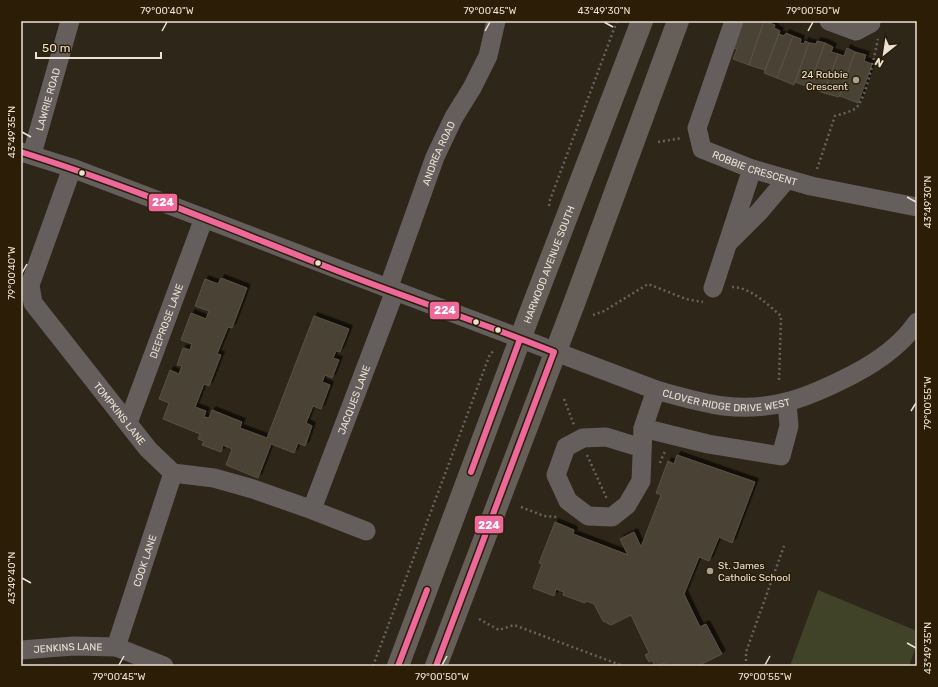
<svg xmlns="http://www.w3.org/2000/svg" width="938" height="687" viewBox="0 0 938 687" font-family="Rubik,sans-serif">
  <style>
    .green { fill: #404327 }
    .building { fill: #4a4336; stroke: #585146; filter: url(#shadow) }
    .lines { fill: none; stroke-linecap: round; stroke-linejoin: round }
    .path { stroke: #686360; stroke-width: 2.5; stroke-dasharray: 2 3; stroke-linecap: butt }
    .minor { stroke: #645e5d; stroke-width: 19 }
    .major { stroke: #655e59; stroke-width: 22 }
    .bus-1-casing { stroke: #2c1e06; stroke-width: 9 }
    .bus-1 { stroke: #ee689c; stroke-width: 6 }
    .ticks { fill: none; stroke: #ebe2d4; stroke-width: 1.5 }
    .poi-dot { fill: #a9a092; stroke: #2c1e06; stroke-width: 1.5 }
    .bus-dot { fill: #ebe2d4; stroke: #2c1e06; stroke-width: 1.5 }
    .labels { text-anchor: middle; stroke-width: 3; stroke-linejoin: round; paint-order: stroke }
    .poi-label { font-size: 10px; fill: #ebe2d4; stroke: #2c1e06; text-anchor: end }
    .street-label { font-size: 10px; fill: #ebe2d4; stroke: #2c1e06 }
    .line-badge { stroke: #2c1e06; stroke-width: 1.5 }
    .badge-label { font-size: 11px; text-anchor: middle; font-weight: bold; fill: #fff }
    .neatline { fill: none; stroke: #ebe2d4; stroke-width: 1.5 }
    .ticks-label { font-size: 10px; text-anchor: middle; fill: #ebe2d4 }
  </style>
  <defs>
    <filter id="shadow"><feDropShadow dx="3.5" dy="-3.5" stdDeviation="0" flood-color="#0009"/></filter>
  </defs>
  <rect width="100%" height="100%" fill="#2e2618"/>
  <path class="green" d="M818,590L917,631V644L909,666H790Z"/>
  <path class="building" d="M744,21H764L749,65L733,59L737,49L731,47L740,24Z
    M764,21L775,25L774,28L780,31L765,70L749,65Z
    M786,33L793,36L777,78L764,73L779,34L784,36Z
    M793,36L801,39L800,43L804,44L805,41L809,43L794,85L777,78Z
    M817,41L825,43L809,87L795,82L809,43L816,44Z
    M825,43L833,47L831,52L838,54L824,93L809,87Z
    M847,48L855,52L839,97L824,93L838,54L844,56Z
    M855,52L866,55L864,61L872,64L858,103L840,96Z
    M221,278L247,288L232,328L228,327L217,354L221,355L209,386L204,384L195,407L206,411L204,417L209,418L212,410L242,422L240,428L267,438L314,316L349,329L340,352L336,351L333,358L339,360L332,378L325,375L322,382L330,385L321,409L313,406L306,423L312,426L305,446L298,443L294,453L271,444L258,478L226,465L232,449L223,445L221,452L202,445L204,441L198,439L200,434L163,419L169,403L159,399L170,370L179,374L182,366L177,365L183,348L190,350L192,344L181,340L191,313L206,319L209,311L195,306L205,279L218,284Z
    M677,455L755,482L732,543L719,537L709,561L699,557L684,594L700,627L706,624L722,654L698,666H682L681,664L667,666L665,663L655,666L652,660L649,662L645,655L649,653L631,615L611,625L603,621L594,604L586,601L585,603L563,595L564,592L556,589L554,596L533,588L542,564L539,563L555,522L574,530L573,534L628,555L620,539L634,532L641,547L661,495L656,493L668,461L674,464Z"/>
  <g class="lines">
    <path class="path" d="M658,142L682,138
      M817,169L835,116C841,114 851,112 856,108C866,99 875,53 878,39
      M549,206L550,200L617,21
      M732,287C750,287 767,304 781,316L779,381
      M593,315L604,311L648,284L686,299L703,302
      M564,399L574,425
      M587,455L607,499
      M660,463L665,451
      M521,507L544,516L558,517
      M479,619L499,630L514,625L623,666
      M373,666L490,354L495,350
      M746,666V652L784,546"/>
    <g class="minor">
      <path id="s1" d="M734,21L697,128L702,149L752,169L811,186L917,207"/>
      <path d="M829,21L856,31L871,23L870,21"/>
      <path id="s2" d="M21,152L72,168L656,390C678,396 701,403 724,406C773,412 809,397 852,375C877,362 901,346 917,322"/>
      <path id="s3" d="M32,154L70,21"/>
      <path id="s4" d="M72,168L30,285L33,303L148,449L173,473L214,478L253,489L307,508L366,531"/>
      <path d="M731,240L759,212L787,179"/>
      <path d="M713,288L752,169"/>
      <path id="s5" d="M388,289L435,157L454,117L472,88L488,56L496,21"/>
      <path id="s6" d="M128,423L204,218"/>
      <path d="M643,428L708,444L781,456L789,426L787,403"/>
      <path d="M642,448L606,437L583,438L566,447L556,475L568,501L588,516L612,517L627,505L641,481L643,428L656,390"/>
      <path id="s7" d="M312,509L395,291"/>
      <path id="s8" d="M116,647L173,473"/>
      <path id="s9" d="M21,650L74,646L116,647L164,666"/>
    </g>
    <g class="major">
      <path id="s10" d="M398,666L528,318L642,21"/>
      <path d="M436,666L575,301L678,21"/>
    </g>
    <defs>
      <path id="bus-1" d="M21,152C126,185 228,228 330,268C404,297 480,322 554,352L436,666
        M471,472L520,339
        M398,666L427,590"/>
    </defs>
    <use href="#bus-1" class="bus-1-casing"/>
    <use href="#bus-1" class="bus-1"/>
  </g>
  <path class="ticks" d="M604,22L613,27M162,31L167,22M485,31L490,22M808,31L813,22M22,132L31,137M907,197L916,202M22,273L27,264M911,411L916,403M22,578L31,583M907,643L916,648M119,665L124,656M442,665L447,656M765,665L770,656"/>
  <g class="poi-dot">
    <circle cx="856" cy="80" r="4"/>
    <circle cx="710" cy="571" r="4"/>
  </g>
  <g class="bus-dot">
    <circle cx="82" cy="173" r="3.5"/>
    <circle cx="318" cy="263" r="3.5"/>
    <circle cx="476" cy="322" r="3.5"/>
    <circle cx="498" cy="330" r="3.5"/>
  </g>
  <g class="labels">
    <g class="poi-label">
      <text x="848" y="78">24 Robbie<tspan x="848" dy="12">Crescent</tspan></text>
      <text x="718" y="569" text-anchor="start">St. James<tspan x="718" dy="12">Catholic School</tspan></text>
    </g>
    <g class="street-label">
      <text dy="4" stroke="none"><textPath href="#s3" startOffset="57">LAWRIE ROAD</textPath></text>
      <text dy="4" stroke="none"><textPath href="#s5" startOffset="145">ANDREA ROAD</textPath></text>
      <text dy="4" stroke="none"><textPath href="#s1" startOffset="191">ROBBIE CRESCENT</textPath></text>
      <text dy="4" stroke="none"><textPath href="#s10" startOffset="429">HARWOOD AVENUE SOUTH</textPath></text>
      <text dy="4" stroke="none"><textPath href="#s6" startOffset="109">DEEPROSE LANE</textPath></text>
      <text dy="4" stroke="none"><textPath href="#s2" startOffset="750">CLOVER RIDGE DRIVE WEST</textPath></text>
      <text dy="4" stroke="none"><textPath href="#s7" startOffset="117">JACQUES LANE</textPath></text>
      <text dy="4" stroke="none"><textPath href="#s4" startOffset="283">TOMPKINS LANE</textPath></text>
      <text dy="4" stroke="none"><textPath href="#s8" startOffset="91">COOK LANE</textPath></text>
      <text dy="4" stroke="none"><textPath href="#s9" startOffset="47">JENKINS LANE</textPath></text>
    </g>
  </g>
  <g class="line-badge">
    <rect x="148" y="193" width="30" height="19" rx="4" fill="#ee689c"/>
    <rect x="429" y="301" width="31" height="19" rx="4" fill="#ee689c"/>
    <rect x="474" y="515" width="30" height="19" rx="4" fill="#ee689c"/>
  </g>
  <g class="badge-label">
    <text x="163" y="206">224</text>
    <text x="445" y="314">224</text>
    <text x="489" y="529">224</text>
  </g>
  <rect width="938" height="687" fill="none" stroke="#2c1e06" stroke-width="44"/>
  <g transform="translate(884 54) rotate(210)" stroke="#2c1e06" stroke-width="3" paint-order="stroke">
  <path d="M0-3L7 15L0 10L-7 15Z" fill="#ebe2d4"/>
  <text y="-6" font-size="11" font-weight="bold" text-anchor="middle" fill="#ebe2d4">N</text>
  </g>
  <path d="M36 52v6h125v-6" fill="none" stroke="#ebe2d4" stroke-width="2"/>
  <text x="42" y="52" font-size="12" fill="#ebe2d4" stroke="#2c1e06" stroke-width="3" paint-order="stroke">50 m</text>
  <rect x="22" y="22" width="894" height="643" class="neatline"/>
  <g class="ticks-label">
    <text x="167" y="14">79°00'40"W</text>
    <text x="490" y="14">79°00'45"W</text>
    <text x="604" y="14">43°49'30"N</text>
    <text x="813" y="14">79°00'50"W</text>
    <text transform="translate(11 132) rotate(-90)" y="4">43°49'35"N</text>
    <text transform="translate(927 202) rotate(-90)" y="4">43°49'30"N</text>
    <text transform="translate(11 273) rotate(-90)" y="4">79°00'40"W</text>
    <text transform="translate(927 403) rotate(-90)" y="4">79°00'55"W</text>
    <text transform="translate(11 578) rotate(-90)" y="4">43°49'40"N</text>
    <text transform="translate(927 648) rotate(-90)" y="4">43°49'35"N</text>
    <text x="119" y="680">79°00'45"W</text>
    <text x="442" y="680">79°00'50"W</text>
    <text x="765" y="680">79°00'55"W</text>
  </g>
</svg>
